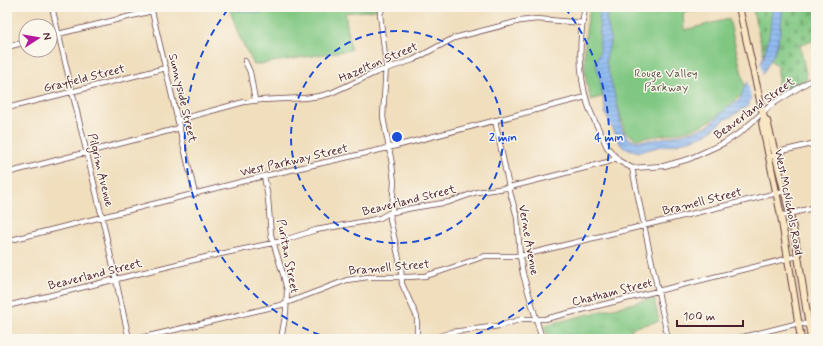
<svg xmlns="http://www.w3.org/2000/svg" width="823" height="346" viewBox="0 0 823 346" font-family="Mynerve,sans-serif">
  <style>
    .grass { fill: url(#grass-tufts); stroke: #657356 }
    .cemetery { fill: url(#cemetery-stones); stroke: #657356 }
    .park { fill: #80c782; stroke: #657356 }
    .water { fill: url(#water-rules); stroke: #686a8e }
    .pier { fill: #f0debd }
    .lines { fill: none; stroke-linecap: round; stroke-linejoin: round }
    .minor-casing { stroke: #633c41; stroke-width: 6 }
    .secondary-casing { stroke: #633c41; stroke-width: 8 }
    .minor { stroke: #fff; stroke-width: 4.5 }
    .secondary { stroke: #f9e7c3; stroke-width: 6 }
    .ring { fill: none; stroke: #1d4ed8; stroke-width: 2; stroke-dasharray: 7 5 }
    .labels { text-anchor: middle; stroke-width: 3; stroke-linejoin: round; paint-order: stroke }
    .street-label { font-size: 12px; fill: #4a1f2b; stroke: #fbf7ec }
    .park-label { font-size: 12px; fill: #5a5145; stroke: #fbf7ec }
    .centre { fill: #1d4ed8; stroke: #fbf7ec; stroke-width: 2 }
    .ring-label { font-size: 12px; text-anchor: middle; font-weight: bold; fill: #1d4ed8; stroke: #fbf7ec; stroke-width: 3; stroke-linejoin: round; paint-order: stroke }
  </style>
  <defs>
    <pattern id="grass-tufts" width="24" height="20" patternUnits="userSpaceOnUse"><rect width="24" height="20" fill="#80c782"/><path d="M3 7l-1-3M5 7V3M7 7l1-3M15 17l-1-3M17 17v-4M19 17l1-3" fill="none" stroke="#70aa70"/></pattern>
    <pattern id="cemetery-stones" width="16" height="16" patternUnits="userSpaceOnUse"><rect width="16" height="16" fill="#80c782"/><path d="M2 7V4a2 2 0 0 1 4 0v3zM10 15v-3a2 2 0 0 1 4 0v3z" fill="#70aa70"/></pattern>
    <pattern id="water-rules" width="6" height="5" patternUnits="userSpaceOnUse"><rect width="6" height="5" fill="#86b6f2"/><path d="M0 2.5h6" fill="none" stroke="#7093c4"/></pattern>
  </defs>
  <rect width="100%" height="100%" fill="#fbf7ec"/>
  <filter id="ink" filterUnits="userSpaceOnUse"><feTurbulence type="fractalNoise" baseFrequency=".025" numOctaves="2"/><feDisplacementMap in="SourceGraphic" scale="8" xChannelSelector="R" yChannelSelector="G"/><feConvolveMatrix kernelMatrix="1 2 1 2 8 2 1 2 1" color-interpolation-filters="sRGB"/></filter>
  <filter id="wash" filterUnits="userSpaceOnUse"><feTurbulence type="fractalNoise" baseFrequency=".012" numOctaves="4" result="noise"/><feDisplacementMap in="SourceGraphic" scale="16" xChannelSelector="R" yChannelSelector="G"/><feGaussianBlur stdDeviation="0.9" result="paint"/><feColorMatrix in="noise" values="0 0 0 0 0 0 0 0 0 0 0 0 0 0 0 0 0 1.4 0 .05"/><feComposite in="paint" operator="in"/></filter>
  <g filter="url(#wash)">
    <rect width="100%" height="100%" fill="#f0debd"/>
    <path class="grass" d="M654,298L659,321L631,328L633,339H548L545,325Z"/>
    <path class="cemetery" d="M752,7H816V40L800,45L807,79L778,95V66L764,56Z"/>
    <path class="park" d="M229,7H379L377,10L345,13L351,50L254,65L238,34Z
      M590,7H700V9L683,13L684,30L729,19L746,91C735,100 725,111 713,119C691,134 661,135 636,139L625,132L614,93L591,100C581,70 584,37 590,7Z"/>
    <path class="water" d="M231,7H294L259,13L236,10Z
      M602,7H611C602,20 610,24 610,37C611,46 606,54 606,62L620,116C620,124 623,137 632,140C644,144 697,132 709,125C716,120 720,113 727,108C731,105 736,104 739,100C743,96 742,90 745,86C750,78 758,69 762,60C769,43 771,26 772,7H783L780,33L774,54L755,87L748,106L729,118H727L705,135L677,144L658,147L640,152L624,148L621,145L606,115L600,80L596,65L600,50L599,17Z"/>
    <path class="pier" d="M760,62L763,76L757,88L752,102L747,79L758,64Z"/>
  </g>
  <g filter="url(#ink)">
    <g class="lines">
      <defs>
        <path id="minor" d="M52,7L102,217L129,339
          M151,7L195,194
          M383,7L380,14L386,65L383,117L392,164L394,182L392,208L390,219L401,268L402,284L417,317V339
          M585,7C579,39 578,74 588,105C593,119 601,133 607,147L619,161L632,168L664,166L689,159L724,143L741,132L771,105L816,77
          M50,36L152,11
          M7,47L26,42
          M245,61L250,72L255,100
          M7,108L166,68
          M178,120L244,102L261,100L305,98L320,96L331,93L377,72L413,60L454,38L520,21L537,19L583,23
          M495,120L510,192L517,217L520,256L523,274L542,339
          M773,156L782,151L816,143
          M632,168L668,339
          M7,173L180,128
          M264,176L268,198L271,235L283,274L287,290L286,312L281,339
          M781,216L816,207
          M7,241L264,176L384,149L586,97
          M7,306L206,257L278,242L316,230L367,221L380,218L389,213L412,208L449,202L477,192L506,188L608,162L616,158
          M136,339L281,305L347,280L368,277H408L425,276L442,271L485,256H520L785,191
          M431,339L452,332L499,326L522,319H545L798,256
          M735,339L799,323L809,325L816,332"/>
        <path id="secondary" d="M739,7L764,118L762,123L781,216L801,339
          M764,118L767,121L787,202L795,237L811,339"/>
      </defs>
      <use href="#minor" class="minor-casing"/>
      <use href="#secondary" class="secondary-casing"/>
      <use href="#minor" class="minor"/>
      <use href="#secondary" class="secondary"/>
    </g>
  </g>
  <g class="ring">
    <circle cx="397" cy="137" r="106"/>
    <path d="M331 339A212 212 0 0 1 229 8M565 8A212 212 0 0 1 463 339"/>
  </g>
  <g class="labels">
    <g class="street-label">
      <text transform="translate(378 62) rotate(-23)" y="4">Hazelton Street</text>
      <text transform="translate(84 78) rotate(-14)" y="4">Grayfield Street</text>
      <text transform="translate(183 98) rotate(77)" y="4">Sunnyside Street</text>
      <text transform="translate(754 108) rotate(-36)" y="4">Beaverland Street</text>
      <text transform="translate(294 160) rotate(-13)" y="4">West Parkway Street</text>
      <text transform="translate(101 170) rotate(76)" y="4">Pilgrim Avenue</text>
      <text transform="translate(409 200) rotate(-14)" y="4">Beaverland Street</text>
      <text transform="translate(702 201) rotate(-14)" y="4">Bramell Street</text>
      <text transform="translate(789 202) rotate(79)" y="4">West McNichols Road</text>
      <text transform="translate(529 240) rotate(80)" y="4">Verne Avenue</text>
      <text transform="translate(288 256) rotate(79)" y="4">Puritan Street</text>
      <text transform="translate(389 267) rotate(-5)" y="4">Bramell Street</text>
      <text transform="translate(95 274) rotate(-14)" y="4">Beaverland Street</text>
      <text transform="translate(612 292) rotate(-14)" y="4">Chatham Street</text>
    </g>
    <g class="park-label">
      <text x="666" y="77">Rouge Valley<tspan x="666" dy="14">Parkway</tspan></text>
    </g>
  </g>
  <circle cx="397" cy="137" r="6" class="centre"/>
  <g class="ring-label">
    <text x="503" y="141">2 min</text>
    <text x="609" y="141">4 min</text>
  </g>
  <rect width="823" height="346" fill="none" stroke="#fbf7ec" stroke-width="24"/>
  <g transform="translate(38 38) rotate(78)"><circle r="19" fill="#fbf7ec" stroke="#b4a19f"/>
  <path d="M0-3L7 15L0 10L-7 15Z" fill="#b5179e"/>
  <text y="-6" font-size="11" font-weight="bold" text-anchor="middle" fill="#4a1f2b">N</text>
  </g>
  <path d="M677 320v6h66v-6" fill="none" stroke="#4a1f2b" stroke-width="2"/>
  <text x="683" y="320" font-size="12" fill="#4a1f2b" stroke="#fbf7ec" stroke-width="3" paint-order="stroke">100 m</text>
</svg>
